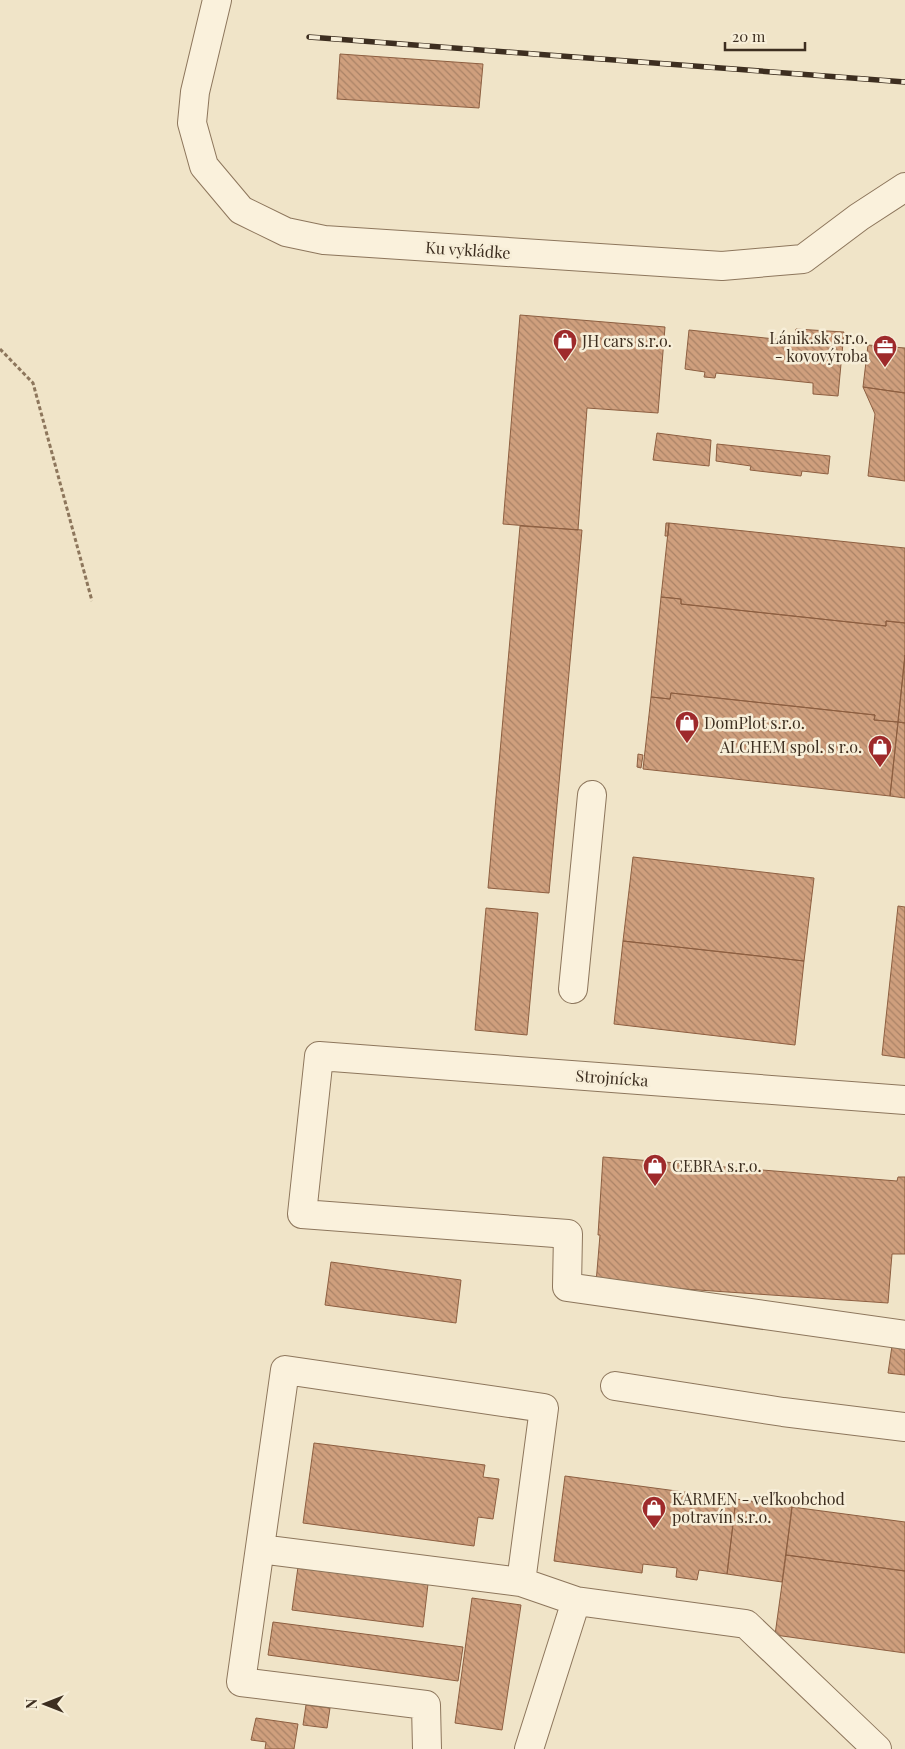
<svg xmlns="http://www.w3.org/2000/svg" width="905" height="1749" viewBox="0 0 905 1749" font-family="'Playfair Display',serif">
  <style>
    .building { fill: url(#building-back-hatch); stroke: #8d5f41 }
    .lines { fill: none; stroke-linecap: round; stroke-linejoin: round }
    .minor-casing { stroke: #8d765c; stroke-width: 30 }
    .path { stroke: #8d765c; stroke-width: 3; stroke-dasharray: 4 2.5; stroke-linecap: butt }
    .minor { stroke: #faf1dc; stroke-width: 28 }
    .rail-casing { stroke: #3d2e20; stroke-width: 5.5 }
    .rail { stroke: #f7eed8; stroke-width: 4; stroke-dasharray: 11; stroke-linecap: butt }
    .labels { text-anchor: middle; stroke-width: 5; stroke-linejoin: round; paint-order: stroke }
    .street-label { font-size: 16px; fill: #3d2e20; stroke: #f7eed8 }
    .poi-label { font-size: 16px; fill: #3d2e20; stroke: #f7eed8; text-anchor: start }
  </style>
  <defs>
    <pattern id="building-back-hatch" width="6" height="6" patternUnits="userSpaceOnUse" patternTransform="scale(1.25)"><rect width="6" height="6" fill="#cf9f7d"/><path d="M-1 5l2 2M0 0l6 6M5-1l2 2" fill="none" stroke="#a98266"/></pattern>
  </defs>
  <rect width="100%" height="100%" fill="#f0e4c8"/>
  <path class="building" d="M340,54L483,64L479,108L337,99Z
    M520,315L665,327L658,413L587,408L578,530L503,524Z
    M796,329L844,332L838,396L813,394V383L716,373L715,378L704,377L705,372L685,369L689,330L794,341Z
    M868,345L905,348V393L863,387Z
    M863,387L905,393V481L868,476L875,414Z
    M657,433L711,440L709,466L653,460Z
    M717,444L830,456L828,474L802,471L801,476L750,470L751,466L716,461Z
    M666,523H669L668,536H665Z
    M669,523L905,548V623L886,621V626L681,604V599L661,597Z
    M520,526L582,530L549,893L488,888Z
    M661,597L681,599V604L886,626V621L905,623V655L898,722L874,720L875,715L671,693L670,699L651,697Z
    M905,655V723L898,722Z
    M671,693L875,715L874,720L898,722L890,796L643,769L651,697L670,699Z
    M898,722L905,723V798L890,796Z
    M638,754L643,755L641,768L637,767Z
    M633,857L814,878L804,961L623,941Z
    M898,906L905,907V1058L882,1055Z
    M486,908L538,913L527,1035L475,1030Z
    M623,941L804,961L795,1045L614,1024Z
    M603,1157L897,1181L898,1177H905V1254H892L888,1303L596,1283L600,1235H598Z
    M331,1262L461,1280L456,1323L325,1305Z
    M892,1346L905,1348V1375L888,1373Z
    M314,1443L485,1465L483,1477L499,1479L493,1519L478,1517L474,1546L303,1523Z
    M565,1476L736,1499L727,1574L699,1570L697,1580L676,1577L677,1568L643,1564L642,1573L554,1561Z
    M736,1499L792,1507L782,1582L727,1574Z
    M792,1507L905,1522V1571L786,1555Z
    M786,1555L905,1571V1653L775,1635Z
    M298,1567L428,1584L423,1627L292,1610Z
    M472,1598L521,1605L502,1730L455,1723Z
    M273,1622L463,1647L458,1681L268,1655Z
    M306,1705L330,1708L327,1728L303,1725Z
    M256,1718L298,1724L294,1749H265L266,1742L251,1740Z"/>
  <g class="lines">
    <defs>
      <path id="minor" d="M217,0L195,92L192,123L204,166L241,210L286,232L324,240L722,266L803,259L859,217L905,187
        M573,989L592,795
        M905,1100L319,1056L302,1214L568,1234L567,1287L905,1335
        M615,1386L783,1412L905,1427
        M260,1549L521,1582
        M427,1749L426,1705L241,1682L285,1370L544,1408L521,1582L576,1601
        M529,1749L576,1601L746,1624L877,1749"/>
    </defs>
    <use href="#minor" class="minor-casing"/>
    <path class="path" d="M0,349L33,383L92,601"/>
    <use href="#minor" class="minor"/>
    <defs>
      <path id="rail" d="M309,37L905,82"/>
    </defs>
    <use href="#rail" class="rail-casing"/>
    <use href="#rail" class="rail"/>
  </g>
  <defs>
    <symbol id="shop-pin" viewBox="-11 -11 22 30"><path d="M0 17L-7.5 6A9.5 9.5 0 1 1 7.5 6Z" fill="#9e2a2b" stroke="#f7eed8"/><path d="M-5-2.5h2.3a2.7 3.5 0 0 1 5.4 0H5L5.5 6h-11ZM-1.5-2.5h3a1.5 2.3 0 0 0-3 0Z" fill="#fff"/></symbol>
    <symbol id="office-pin" viewBox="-11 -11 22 30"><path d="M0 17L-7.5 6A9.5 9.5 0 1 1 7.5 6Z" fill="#9e2a2b" stroke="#f7eed8"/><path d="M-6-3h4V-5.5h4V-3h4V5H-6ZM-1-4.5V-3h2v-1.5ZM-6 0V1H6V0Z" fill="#fff"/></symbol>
  </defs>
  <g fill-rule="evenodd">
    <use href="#shop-pin" x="551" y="327" width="28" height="38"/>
    <use href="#office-pin" x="871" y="333" width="28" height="38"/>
    <use href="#shop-pin" x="673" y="709" width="28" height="38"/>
    <use href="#shop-pin" x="866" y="733" width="28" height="38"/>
    <use href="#shop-pin" x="641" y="1152" width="28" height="38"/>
    <use href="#shop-pin" x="640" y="1494" width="28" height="38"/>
  </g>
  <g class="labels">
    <g class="street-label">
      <text transform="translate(468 250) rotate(4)" y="6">Ku vykládke</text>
      <text transform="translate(612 1078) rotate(4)" y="6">Strojnícka</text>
    </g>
    <g class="poi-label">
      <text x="868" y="344" text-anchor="end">Lánik.sk s.r.o.<tspan x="868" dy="18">- kovovýroba</tspan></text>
      <text x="582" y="347">JH cars s.r.o.</text>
      <text x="704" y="729">DomPlot s.r.o.</text>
      <text x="862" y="753" text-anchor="end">ALCHEM spol. s r.o.</text>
      <text x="672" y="1172">CEBRA s.r.o.</text>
      <text x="672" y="1505">KARMEN - veľkoobchod<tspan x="672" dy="18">potravín s.r.o.</tspan></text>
    </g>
  </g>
  <g transform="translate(45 1704) rotate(270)" stroke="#f7eed8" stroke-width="4" paint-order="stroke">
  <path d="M0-4L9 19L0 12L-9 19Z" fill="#3d2e20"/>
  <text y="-8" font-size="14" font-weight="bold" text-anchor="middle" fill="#3d2e20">N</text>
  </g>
  <path d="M725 42v8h80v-8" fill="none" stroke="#3d2e20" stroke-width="2.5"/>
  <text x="732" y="42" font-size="15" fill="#3d2e20" stroke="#f7eed8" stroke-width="4" paint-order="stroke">20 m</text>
</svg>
